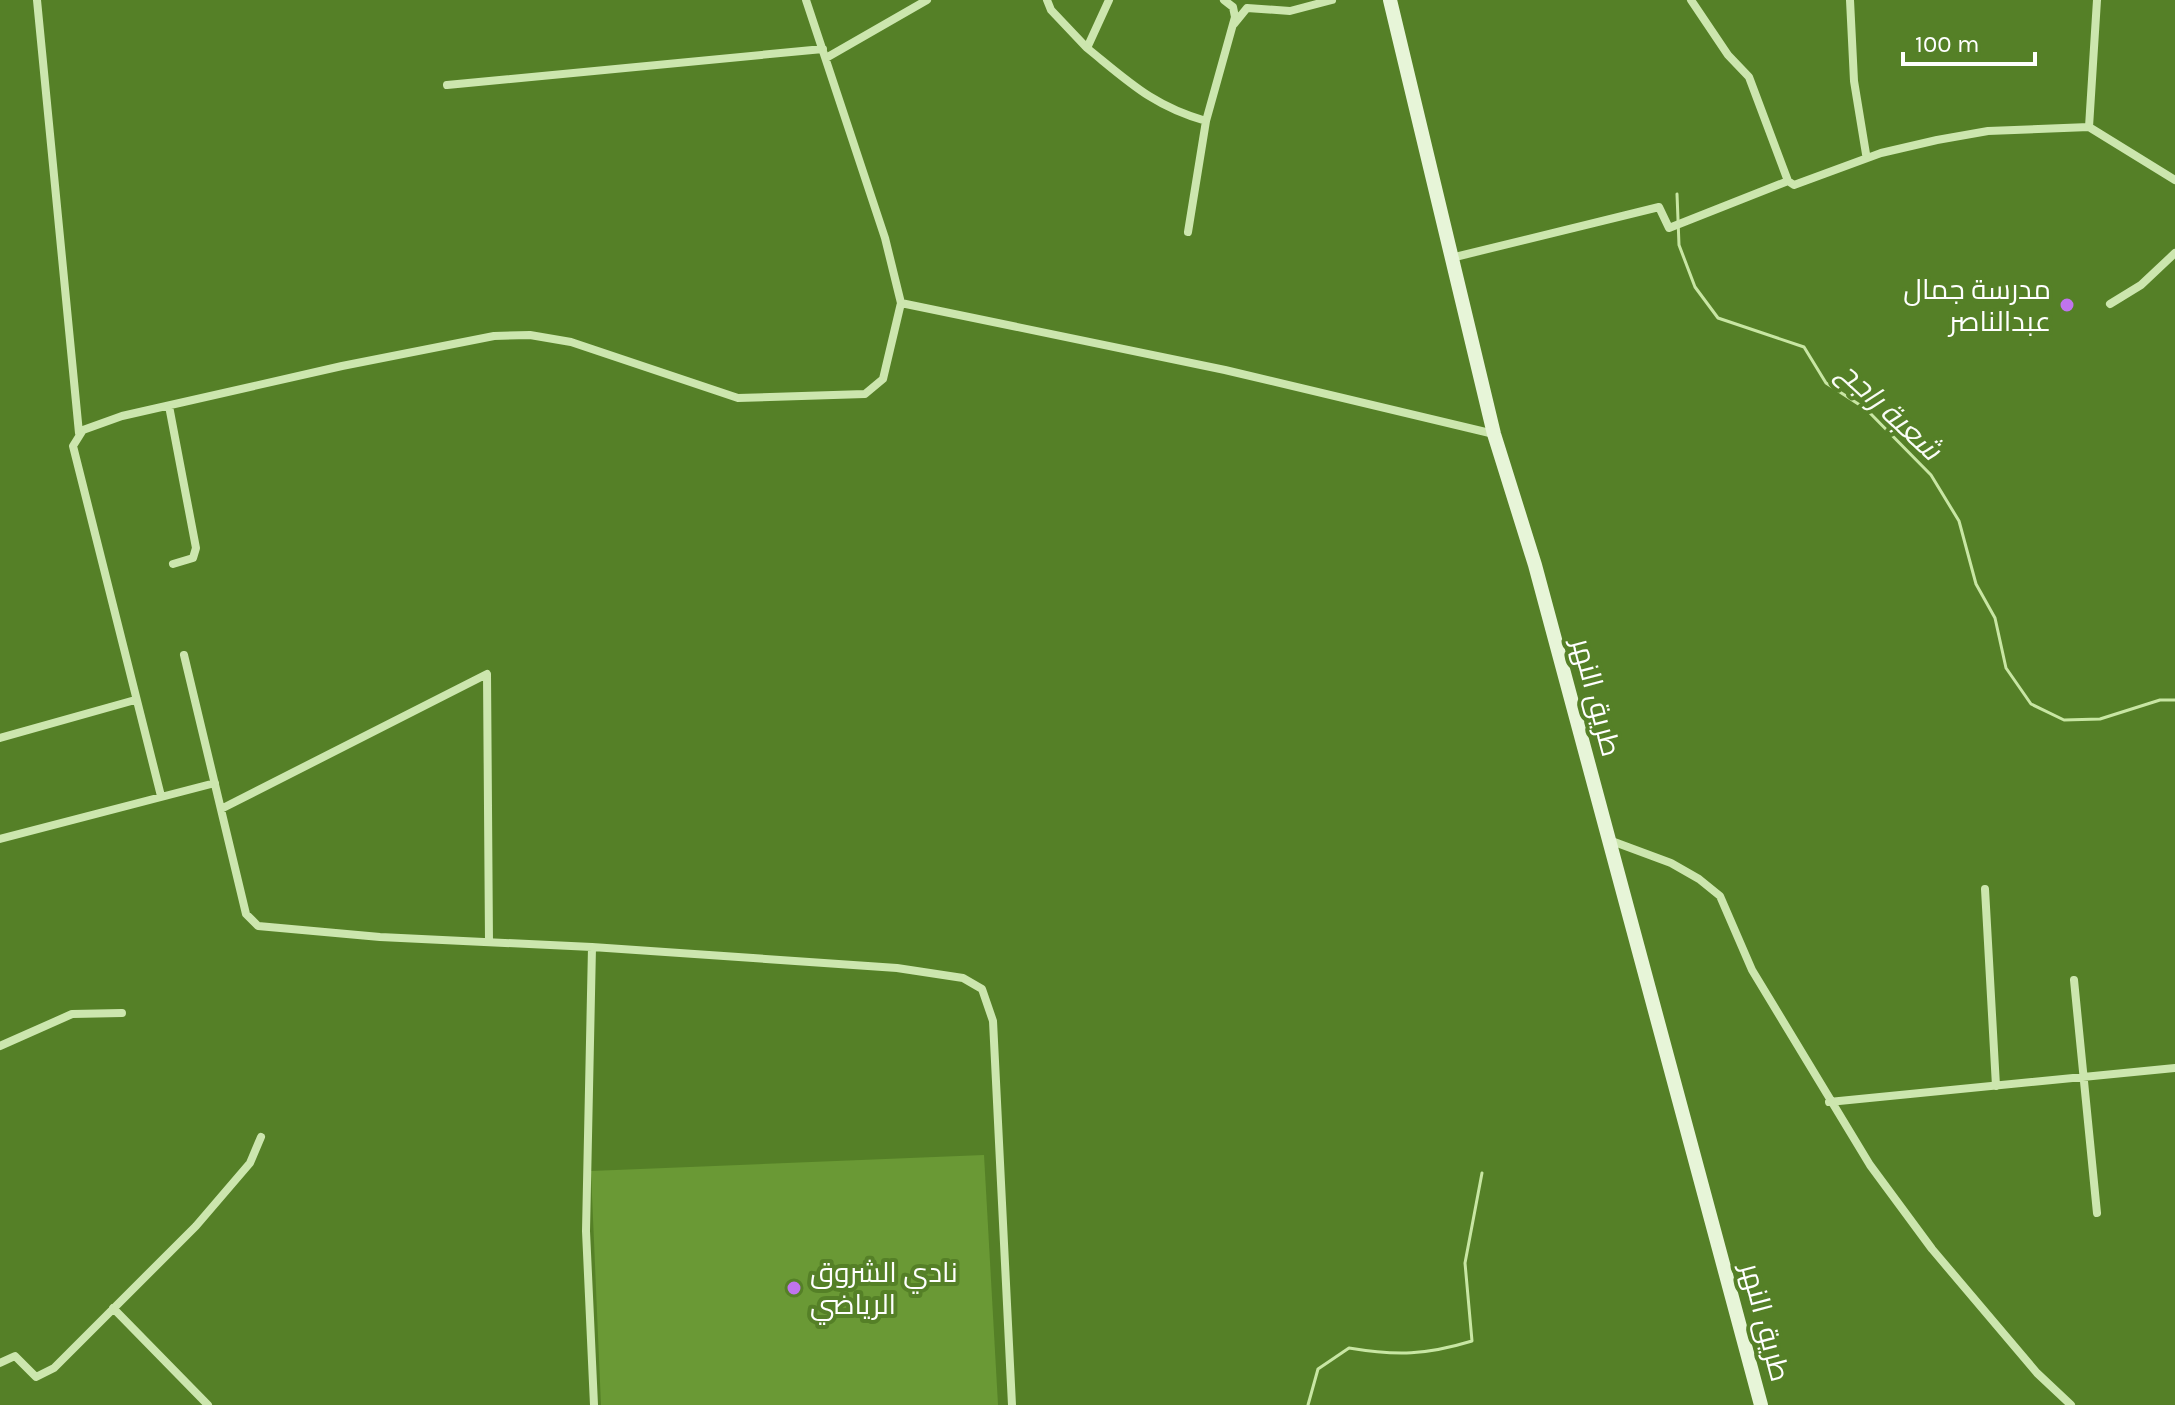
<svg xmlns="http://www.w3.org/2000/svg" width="2175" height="1405" viewBox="0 0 2175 1405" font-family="Karla,Cairo,sans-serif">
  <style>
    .grass { fill: #6a9935 }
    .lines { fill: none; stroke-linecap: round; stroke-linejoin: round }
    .stream { stroke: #c8e6a3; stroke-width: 3 }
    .minor { stroke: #cce6ae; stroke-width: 8 }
    .secondary { stroke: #e7f5d8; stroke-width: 14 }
    .poi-dot { fill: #c074ee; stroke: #558027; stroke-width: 3 }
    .labels { text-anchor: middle; stroke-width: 8; stroke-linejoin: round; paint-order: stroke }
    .poi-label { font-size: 28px; fill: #fff; stroke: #558027; text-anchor: end }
    .street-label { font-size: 28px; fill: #fff; stroke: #558027 }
    .water-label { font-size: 30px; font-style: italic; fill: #f9fcf5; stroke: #558027 }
  </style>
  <rect width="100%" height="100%" fill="#558027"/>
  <path class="grass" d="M984,1155L998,1405H601L591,1171Z"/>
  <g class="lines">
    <path class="stream" d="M1677,194L1679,245L1695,287L1718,318L1804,347L1826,383L1866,409L1931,475L1959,521L1976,584L1995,618L2006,668L2031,704L2064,720L2100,719L2160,700H2175
      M1308,1405L1318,1369L1349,1348C1397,1356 1426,1355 1472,1341L1465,1263L1482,1173"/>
    <path class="minor" d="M37,0L79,433
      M806,0L885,238L901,303
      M1047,0L1051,10L1087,48
      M1109,0L1087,48C1129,82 1153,106 1206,121
      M1691,0L1728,55L1749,77L1788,181
      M1850,0L1854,81L1866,154
      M1234,24L1247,8L1290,11L1332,0
      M826,58L927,0
      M447,85L823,49
      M2089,127L2097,0
      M1188,232L1206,121L1235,17L1233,7L1224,0
      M1451,258L1659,207L1669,228L1788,181L1794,185L1881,153L1937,140L1988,131L2089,127L2175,180
      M2110,304L2141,285L2175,253
      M169,406L196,548L193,558L173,564
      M184,655L246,914L258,926L380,937L592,947L897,968L963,978L982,989L993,1021L1012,1405
      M0,738L135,700
      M161,796L73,446L83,430L122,416L342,366L494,336L530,335L571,342L738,398L865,394L883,379L901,303L1225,370L1494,434
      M221,809L487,674L489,942
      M0,839L215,783
      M1609,840L1671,863L1699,879L1720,896L1752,970L1870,1165L1932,1249L2037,1373L2071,1405
      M1985,889L1996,1086
      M592,947L586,1231L594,1405
      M2074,980L2097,1213
      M0,1046L72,1014L122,1013
      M1829,1102L2175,1068
      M113,1308L208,1405
      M0,1363L15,1356L36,1377L54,1368L196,1226L250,1163L261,1137"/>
    <path class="secondary" d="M1390,0L1494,434L1535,565L1761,1405"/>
  </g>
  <g class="poi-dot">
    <circle cx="2067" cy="305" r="8"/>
    <circle cx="794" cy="1288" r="8"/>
  </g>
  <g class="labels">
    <g class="poi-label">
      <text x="2051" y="299">مدرسة جمال<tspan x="2051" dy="32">عبدالناصر</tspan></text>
      <text x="810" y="1282" text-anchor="start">نادي الشروق<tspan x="810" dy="32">الرياضي</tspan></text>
    </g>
    <g class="street-label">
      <text transform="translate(1597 697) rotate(75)" y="10">طريق النهر</text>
      <text transform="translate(1766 1322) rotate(75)" y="10">طريق النهر</text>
    </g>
    <g class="water-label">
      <text transform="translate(1890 411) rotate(43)" y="10">شعبة راجح</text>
    </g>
  </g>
  <path d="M1903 52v12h132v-12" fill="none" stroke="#ffffff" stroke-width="4"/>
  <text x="1915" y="52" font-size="24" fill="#ffffff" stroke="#558027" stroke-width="6" paint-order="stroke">100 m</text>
</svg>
